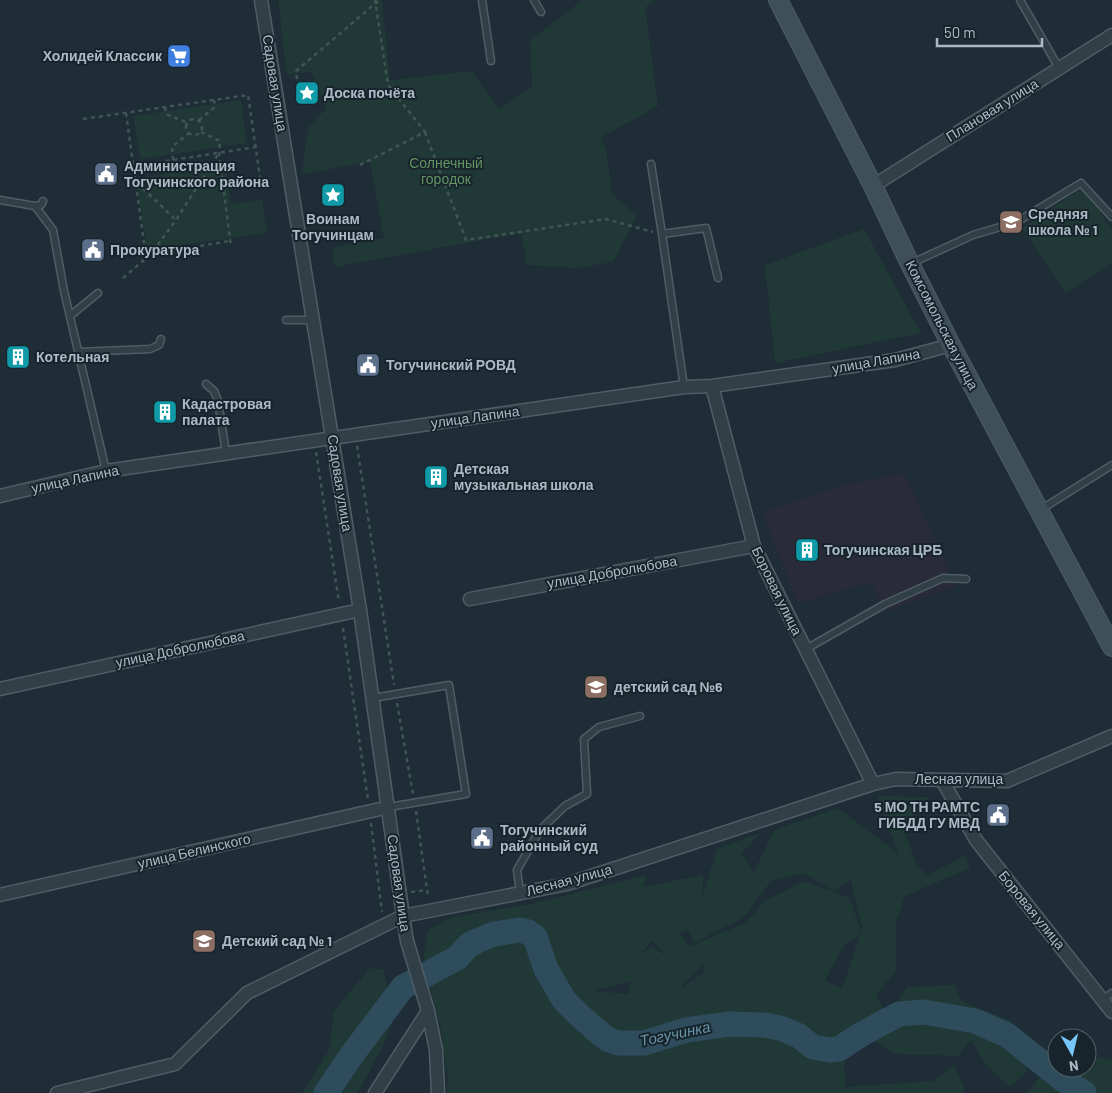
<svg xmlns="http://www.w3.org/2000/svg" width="1112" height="1093" viewBox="0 0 1112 1093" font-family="Barlow,sans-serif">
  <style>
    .medical { fill: #292b38 }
    .green { fill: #213936; fill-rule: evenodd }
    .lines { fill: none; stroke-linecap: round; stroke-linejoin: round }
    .river { stroke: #2e4c5c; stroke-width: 25 }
    .lane-casing { stroke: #4f5d65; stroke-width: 9 }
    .street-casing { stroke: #4f5d65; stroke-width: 15 }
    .secondary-casing { stroke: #4f5d65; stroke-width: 20 }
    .path { stroke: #3f5654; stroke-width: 2.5; stroke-dasharray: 4 4; stroke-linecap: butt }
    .lane { stroke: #313f47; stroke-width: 6 }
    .street { stroke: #313f47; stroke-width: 12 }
    .secondary { stroke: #3f4f5a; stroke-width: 18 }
    .labels { text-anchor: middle; stroke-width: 4; stroke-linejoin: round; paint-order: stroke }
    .poi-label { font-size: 14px; font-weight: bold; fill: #abbac4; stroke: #17242b; text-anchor: start }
    .street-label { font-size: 14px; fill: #abbac4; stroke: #17242b }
    .park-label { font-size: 14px; fill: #629563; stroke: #17242b }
    .water-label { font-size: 15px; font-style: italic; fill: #6993aa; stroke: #17242b }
  </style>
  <rect width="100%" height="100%" fill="#1e2d36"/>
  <path class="medical" d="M904,473L957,586L884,612L872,582L798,603L762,512L847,484Z"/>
  <path class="green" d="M278,0H382L390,80L472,71L499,109L532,86L530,40L583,0H655L645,8L658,106L600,138L606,148L612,194L637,215L613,262L577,268L527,265L521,233L335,267L332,248L384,238L370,162L302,174L308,128L326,108L311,72L287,75Z
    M241,100L247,143L140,159L133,116Z
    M225,165L231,204L262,199L267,233L147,250L136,178Z
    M1084,187L1112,230V263L1066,293L1022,228Z
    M864,229L921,333L775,363L765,265Z
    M877,796L929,797L903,828L917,866L927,875L965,856L970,868L905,896L896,921V970L876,996L887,1014L908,987L955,985L961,1001L1011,1021L1027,1071L1010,1087L985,1064L971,1040L958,1056L895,1054L871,1038L844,1057L845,1087L933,1081L955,1065L963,1087L964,1093H447L448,1078L440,1025L423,962L427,931L449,918L535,903L647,875L643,887L703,875V895L717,849L762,832L741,853L754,872L774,830L838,808L898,853ZM804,873L834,891L851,880L862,928L861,932L850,898L804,881L765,901L745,923L690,946L680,934L687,929L694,943L743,918L771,881ZM860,934L842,989L825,980L843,947ZM651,940L668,956L651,947L642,954ZM703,964L705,972L681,988V987ZM631,981L628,994L595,991V990Z
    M370,968L384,970L392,1023L382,1049L357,1093H302L329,1050L334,1011Z
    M1087,1055L1112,1060V1093H1027L1057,1056V1068H1087Z"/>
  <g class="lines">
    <path class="river" d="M326,1093L351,1056L403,987L457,958L469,945L477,941L494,934L520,930L528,932L535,937L546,969L564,1000L581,1017L602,1035L609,1040L618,1043H644L686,1030L730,1024L766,1025L783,1029L799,1036L813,1047L830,1050L839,1049L860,1035L899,1014L924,1012L975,1021L1007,1035L1061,1078L1084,1093"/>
    <defs>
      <path id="lane" d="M482,0L491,61
        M534,0L541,12
        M1020,0L1059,68
        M651,164L662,234
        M0,200L35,206L53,230L64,291L106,471
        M35,206L41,205L43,201
        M912,263L973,235L1017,222L1081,183L1112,217
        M70,316L98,293
        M286,320H314
        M78,352L150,349L159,345L161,339
        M206,384L214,391L218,401L226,453
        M684,387L662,234L706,228L718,278
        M1040,510L1112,465
        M806,649L885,604L943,578L966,579
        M373,698L449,685L466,794L389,807
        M520,893L517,870L540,830L565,806L587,794L584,739L599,727L640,716
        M1103,999L1112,993"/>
      <path id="street" d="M261,0L360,610L403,916L407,941L428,1011L436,1050L438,1093
        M873,186L1112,35
        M712,386L754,546L873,784
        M0,496L106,471L684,387L712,386L895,360L951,345
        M470,599L754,546
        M0,689L360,610
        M942,780L976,840L1112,1012
        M0,895L389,807
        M57,1093L175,1064L247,993L403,916L567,884L873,784L896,779L1007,781L1112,736
        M375,1093L428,1011"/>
      <path id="secondary" d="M778,0L873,186L910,264L951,345L1112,647"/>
    </defs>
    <use href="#lane" class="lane-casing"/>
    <use href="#street" class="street-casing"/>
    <use href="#secondary" class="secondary-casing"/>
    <path class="path" d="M299,95L296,71L377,2L382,0
      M165,107L166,114L188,123
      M126,113L146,257
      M83,119L248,95L261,184
      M186 127a8 8 0 1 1 16 0a8 8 0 1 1-16 0Z
      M199,120L215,107L214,100
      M201,132L220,141L219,153L231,247
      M425,132L466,240L606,219L653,232
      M173,160L172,147L189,133
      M360,165L425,132L388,85L375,0
      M134,166L256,147
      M137,183L176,220
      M153,254L229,241
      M123,278L151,254L176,220L219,153
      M357,446L394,685
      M316,452L339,602
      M343,628L368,800
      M397,703L413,794
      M416,811L428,897
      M371,823L382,912
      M411,892L427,890"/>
    <use href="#lane" class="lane"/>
    <use href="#street" class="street"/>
    <use href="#secondary" class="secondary"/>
  </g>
  <defs>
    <symbol id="supermarket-square" viewBox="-11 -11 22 22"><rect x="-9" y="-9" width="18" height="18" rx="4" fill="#3f7fe0" stroke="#17242b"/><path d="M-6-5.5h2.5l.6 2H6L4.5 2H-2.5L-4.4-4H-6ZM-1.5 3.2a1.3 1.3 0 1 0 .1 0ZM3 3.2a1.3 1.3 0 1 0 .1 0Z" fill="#fff"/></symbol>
    <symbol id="sight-square" viewBox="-11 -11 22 22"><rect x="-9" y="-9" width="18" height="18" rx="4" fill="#0f9aa8" stroke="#17242b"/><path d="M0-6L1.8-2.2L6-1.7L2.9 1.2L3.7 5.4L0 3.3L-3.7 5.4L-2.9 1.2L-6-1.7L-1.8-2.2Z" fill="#fff"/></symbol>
    <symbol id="civic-square" viewBox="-11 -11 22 22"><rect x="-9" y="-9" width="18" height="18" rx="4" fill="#5c6f8a" stroke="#17242b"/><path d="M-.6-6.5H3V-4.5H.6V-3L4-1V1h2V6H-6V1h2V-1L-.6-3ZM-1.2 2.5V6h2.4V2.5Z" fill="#fff"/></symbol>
    <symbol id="school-square" viewBox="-11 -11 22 22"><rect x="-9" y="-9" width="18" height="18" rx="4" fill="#8d6e63" stroke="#17242b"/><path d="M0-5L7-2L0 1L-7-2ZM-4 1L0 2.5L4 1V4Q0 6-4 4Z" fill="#fff"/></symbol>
    <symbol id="building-square" viewBox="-11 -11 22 22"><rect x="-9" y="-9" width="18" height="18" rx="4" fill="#0f9aa8" stroke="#17242b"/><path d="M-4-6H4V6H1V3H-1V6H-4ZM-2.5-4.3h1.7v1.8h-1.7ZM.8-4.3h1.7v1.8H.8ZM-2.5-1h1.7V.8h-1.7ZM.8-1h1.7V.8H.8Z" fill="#fff"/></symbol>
  </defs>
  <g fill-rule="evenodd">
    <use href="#supermarket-square" x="165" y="42" width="28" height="28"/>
    <use href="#sight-square" x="293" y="79" width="28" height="28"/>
    <use href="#civic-square" x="92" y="160" width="28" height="28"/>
    <use href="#sight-square" x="319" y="181" width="28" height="28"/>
    <use href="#school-square" x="997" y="208" width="28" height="28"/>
    <use href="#civic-square" x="79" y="236" width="28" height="28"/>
    <use href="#building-square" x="4" y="343" width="28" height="28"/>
    <use href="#civic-square" x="354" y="351" width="28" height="28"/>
    <use href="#building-square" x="151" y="398" width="28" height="28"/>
    <use href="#building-square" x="422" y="463" width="28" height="28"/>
    <use href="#building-square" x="793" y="536" width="28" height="28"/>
    <use href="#school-square" x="582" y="673" width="28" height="28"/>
    <use href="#civic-square" x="984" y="801" width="28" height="28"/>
    <use href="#civic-square" x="468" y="824" width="28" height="28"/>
    <use href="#school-square" x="190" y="927" width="28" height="28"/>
  </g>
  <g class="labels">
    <g class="poi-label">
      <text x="162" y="61" text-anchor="end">Холидей Классик</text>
      <text x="324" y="98">Доска почёта</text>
      <text x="124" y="171">Администрация<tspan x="124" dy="16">Тогучинского района</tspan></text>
      <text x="1028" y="219">Средняя<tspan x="1028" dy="16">школа № 1</tspan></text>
      <text x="333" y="224" text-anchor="middle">Воинам<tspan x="333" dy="16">Тогучинцам</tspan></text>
      <text x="110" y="255">Прокуратура</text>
      <text x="36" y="362">Котельная</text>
      <text x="386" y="370">Тогучинский РОВД</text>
      <text x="182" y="409">Кадастровая<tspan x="182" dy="16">палата</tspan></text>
      <text x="454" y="474">Детская<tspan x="454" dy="16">музыкальная школа</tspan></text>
      <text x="824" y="555">Тогучинская ЦРБ</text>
      <text x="614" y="692">детский сад №6</text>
      <text x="980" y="812" text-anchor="end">5 МО ТН РАМТС<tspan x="980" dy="16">ГИБДД ГУ МВД</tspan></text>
      <text x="500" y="835">Тогучинский<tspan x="500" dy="16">районный суд</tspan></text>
      <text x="222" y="946">Детский сад № 1</text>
    </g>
    <g class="street-label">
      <text transform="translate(275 83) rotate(81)" y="5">Садовая улица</text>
      <text transform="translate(992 110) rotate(-32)" y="5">Плановая улица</text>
      <text transform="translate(942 325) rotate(63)" y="5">Комсомольская улица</text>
      <text transform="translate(876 361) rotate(-10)" y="5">улица Лапина</text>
      <text transform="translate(475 417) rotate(-8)" y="5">улица Лапина</text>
      <text transform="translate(75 479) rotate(-12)" y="5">улица Лапина</text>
      <text transform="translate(340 483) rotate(81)" y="5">Садовая улица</text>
      <text transform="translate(612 572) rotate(-10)" y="5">улица Добролюбова</text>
      <text transform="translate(777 591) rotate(64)" y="5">Боровая улица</text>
      <text transform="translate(180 649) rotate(-12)" y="5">улица Добролюбова</text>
      <text x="959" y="784">Лесная улица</text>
      <text transform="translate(194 851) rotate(-13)" y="5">улица Белинского</text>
      <text transform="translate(569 880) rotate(-15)" y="5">Лесная улица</text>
      <text transform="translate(399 883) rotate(82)" y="5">Садовая улица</text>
      <text transform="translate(1032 910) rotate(51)" y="5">Боровая улица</text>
    </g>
    <g class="park-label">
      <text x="446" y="168">Солнечный<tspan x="446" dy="16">городок</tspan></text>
    </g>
    <g class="water-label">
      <text transform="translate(675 1034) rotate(-12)" y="5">Тогучинка</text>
    </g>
  </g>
  <g transform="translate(1072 1053) rotate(172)"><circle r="24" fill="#17242b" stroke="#526068"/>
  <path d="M0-4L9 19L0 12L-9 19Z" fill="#77c7fd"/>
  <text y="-8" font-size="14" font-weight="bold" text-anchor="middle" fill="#abbac4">N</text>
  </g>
  <path d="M937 38v8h105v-8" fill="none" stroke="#abbac4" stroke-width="2.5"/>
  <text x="944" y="38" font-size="15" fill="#abbac4" stroke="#17242b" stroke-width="4" paint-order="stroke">50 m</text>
</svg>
